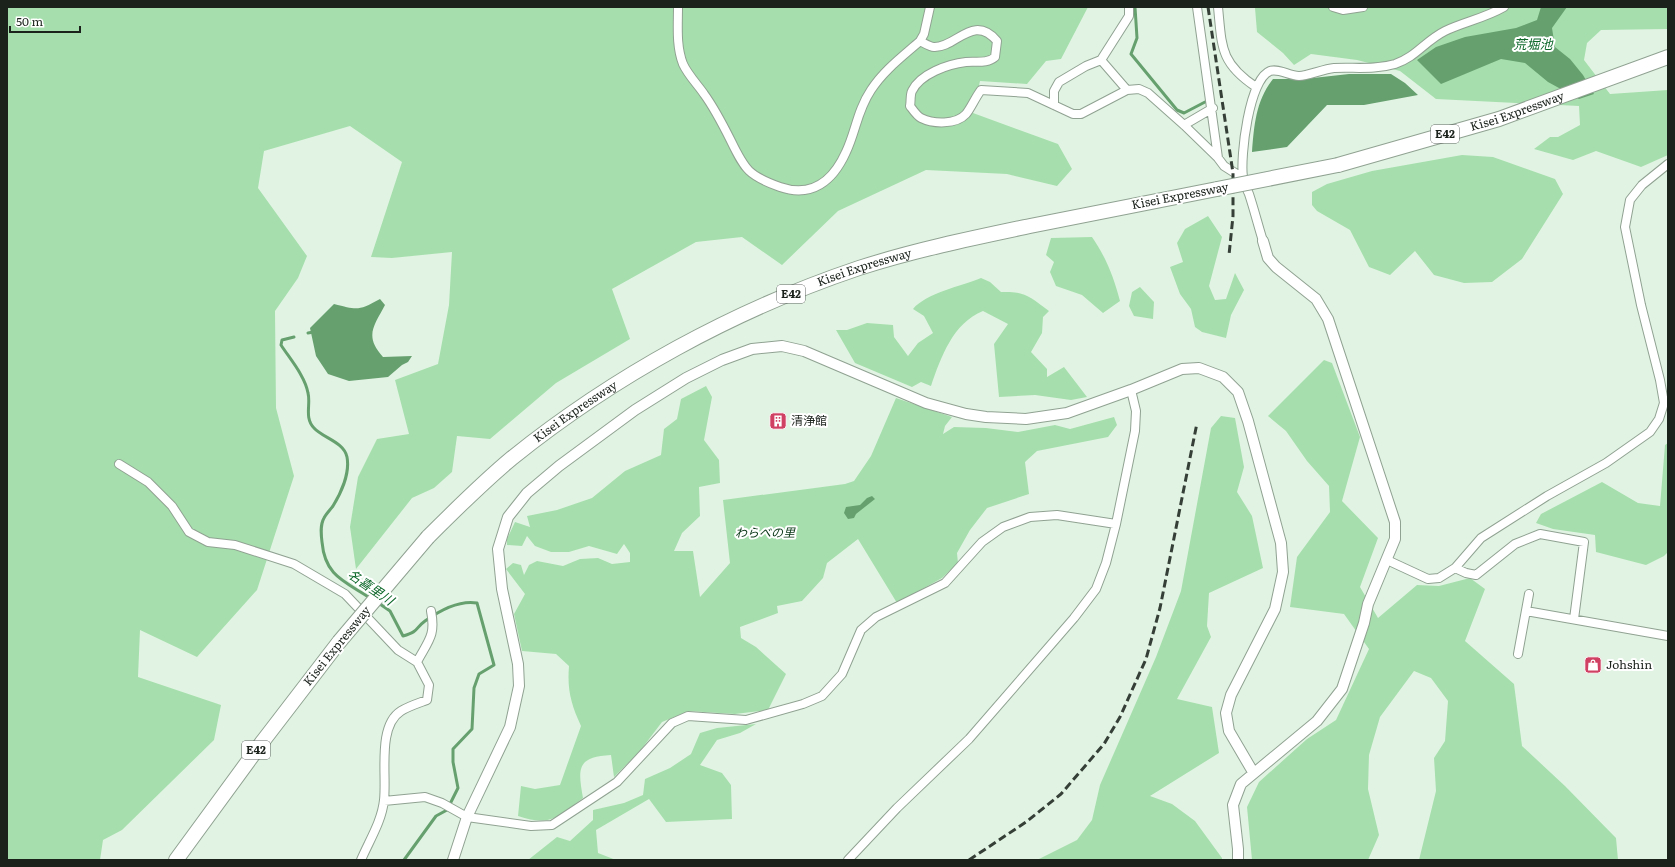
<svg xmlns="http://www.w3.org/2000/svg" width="1675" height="867" viewBox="0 0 1675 867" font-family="Literata,'Noto Sans JP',serif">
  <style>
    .green { fill: #a6dfad }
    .water { fill: #66a06f }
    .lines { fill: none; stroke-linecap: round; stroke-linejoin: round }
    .stream { stroke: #66a06f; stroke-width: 3 }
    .minor-casing { stroke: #90a292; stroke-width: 10 }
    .tertiary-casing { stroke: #90a292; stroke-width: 12 }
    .motorway-casing { stroke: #90a292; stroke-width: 16 }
    .minor { stroke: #fff; stroke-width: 8 }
    .tertiary { stroke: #fff; stroke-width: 10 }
    .motorway { stroke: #fff; stroke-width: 14 }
    .rail { stroke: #363f37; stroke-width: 3; stroke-dasharray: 8 4; stroke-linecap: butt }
    .motorway-bridge-casing { stroke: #90a292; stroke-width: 16; stroke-linecap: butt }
    .motorway-bridge { stroke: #fff; stroke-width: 14 }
    .labels { text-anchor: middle; stroke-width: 4; stroke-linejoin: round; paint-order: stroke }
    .shield { fill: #fff; stroke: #5f6460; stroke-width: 1 }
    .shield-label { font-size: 11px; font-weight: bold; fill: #1b221c }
    .street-label { font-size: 12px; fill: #1b221c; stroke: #fff }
    .poi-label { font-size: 12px; fill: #1b221c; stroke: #fff; text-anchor: start }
    .park-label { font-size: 12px; font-style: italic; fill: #053312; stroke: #fff }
    .water-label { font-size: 13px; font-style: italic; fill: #0d682a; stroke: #fff }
  </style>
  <rect width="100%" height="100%" fill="#e1f4e3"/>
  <path class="green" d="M7,7H1088L1061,59L1046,61L1027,84L980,81L973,113L1058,144L1072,169L1057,186L1007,174L926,170L838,211L782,265L742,237L696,242L612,289L630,339L556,383L490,439L457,436L452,472L434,488L412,498L356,569L350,527L358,477L377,439L409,434L395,380L438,364L449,305L452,252L392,258L371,257L402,162L350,126L264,151L258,188L307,256L298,278L275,311L276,408L294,476L257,590L197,657L140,630L138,677L221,705L214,740L122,830L103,840L100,860H7Z
    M1252,7H1668V29L1601,30L1587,43L1584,60L1610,94L1668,90V155L1641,167L1596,151L1573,160L1534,149L1550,137H1558L1580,125L1579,106L1436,99L1400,71L1357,60L1311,54L1294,65L1283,53L1257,32L1255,8Z
    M1462,155L1493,157L1555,179L1563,194L1522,259L1492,282L1464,283L1434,275L1415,251L1390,275L1369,267L1350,230L1317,211L1312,205V192L1327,184L1372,171Z
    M1208,216L1222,237L1209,286L1215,300L1226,299L1235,273L1244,290L1231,315L1226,338L1202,332L1195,327L1191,309L1180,294L1170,267L1183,262L1177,243L1185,229Z
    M1092,237C1106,257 1114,278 1120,301L1103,313L1082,295L1056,286L1050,272L1054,262L1046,255L1051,238Z
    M981,278L990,282L1001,292C1025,291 1030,297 1049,311L1043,317L1042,333L1031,352L1047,369V377L1064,367L1087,397L1071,400L1035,395L999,397L994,344L1008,324L983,311C953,323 941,357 931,386L921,382L912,387L855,363L836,330H847L867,323L893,325L894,337L908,356L918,343L933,333L924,316L913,309C926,293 962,286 981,278Z
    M1140,287L1154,302L1153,319L1134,316L1129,306L1132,292Z
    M1324,360L1332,363L1360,437L1342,501L1378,538L1360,587L1378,618L1417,585L1439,586L1470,578L1485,589L1465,641L1514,684L1522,746L1565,786L1616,838L1618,860H1419L1436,791L1434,758L1445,741L1448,701L1431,678L1414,671L1380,717L1369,755L1368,789L1379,835L1368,860H1252L1247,807L1259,782L1307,739L1336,720L1369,649L1344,614L1290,607L1297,557L1330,512L1329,486L1307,461L1286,431L1268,416Z
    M706,386L712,397L704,440L719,460L720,483L699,487L700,516L682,533L674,551H693L700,597L730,563L723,500L845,484L854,481L871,456L896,398L952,417L945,426L943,434L954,427L986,428L1018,432L1055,425L1070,429L1114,417L1117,425L1108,437L1037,451L1025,462L1029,494L987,508L970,530L957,553L958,563L942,578L897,603L858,539L827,563L823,578L802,601L777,606L778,613L740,627L741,638L756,647L786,674L768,710L735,714L689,711L662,722L640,751L614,777L611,755C576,757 578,769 583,798C558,817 550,827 518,816L521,786L535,789L560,785L581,726C571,704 567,690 569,666L556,654L522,651L514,614L525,594L506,569L513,563L521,565L524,575L529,565L537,561L563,566L580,559L598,558L612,564L630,562V553L624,544L617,554L589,546L569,552H551L535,546L527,536L522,546L507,545V539L515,522L530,527L527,516L557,510L592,498L625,471L661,455L664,429L677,419L681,399Z
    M1221,416L1235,418L1244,467L1237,492L1252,516L1263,568L1209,593L1207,626L1211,637L1177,699L1212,707L1219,753L1150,796L1172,804L1195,821L1222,858V860H1037L1077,840L1092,820L1100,785L1156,657L1181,591L1211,428Z
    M1668,443V552L1664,556L1646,565L1596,552L1595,535L1553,529L1536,523L1541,514L1602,482L1638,503L1660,506L1665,445Z
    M756,724L740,733L717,740L700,765L722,773L731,785L732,819L666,822L649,799L596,830L598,853L616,860H528L557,837L570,841L593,820V810L624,803L643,795L645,779L670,768L691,754L700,733L717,728Z"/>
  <path class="water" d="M1541,7H1567L1552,28L1555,47L1570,59L1583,75L1594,94L1579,99L1548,82L1525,63L1501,59L1441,84L1417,60L1436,47L1465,37L1516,28L1537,20Z
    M1349,74H1391L1405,83L1418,95L1364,105H1327L1287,147L1252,152C1254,126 1256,100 1273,79H1304Z
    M380,299L385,305C374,326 364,336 383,357L412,356L408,362L402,365L388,377L349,381L328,374L316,356L310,328L334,304C358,310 358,311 380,299Z
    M872,496L875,499L856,514L854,518L848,519L844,513L846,507L860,505L867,498Z"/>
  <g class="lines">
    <path class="stream" d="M1135,7L1137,38L1131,54L1177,110L1184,113L1205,102
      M308,333L314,332
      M294,337L282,340L281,345C290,359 305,376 308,393C311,404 304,418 314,428C323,438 344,442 347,457C350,473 341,493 333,506C330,510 326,514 324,518C320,525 321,534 322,542C325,576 344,581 370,598
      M377,602L390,611L403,636C420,631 414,629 425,621C439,611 459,600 477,603L494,665L479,674L474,688L472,729L453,749V762L458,788L447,810L436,816L404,860"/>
    <defs>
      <path id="minor" d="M678,7C678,26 676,46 683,64C688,75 698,85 704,94C715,109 723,125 731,141C745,170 749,176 780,187C812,198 833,181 846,152C856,131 857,111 871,90C884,70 903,56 920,41C924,43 930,47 934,47C956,48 973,13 997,41L995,57C987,64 976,61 966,62C948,64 920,74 912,91C910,95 911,102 910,106C913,110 917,116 921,118C933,124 956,125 966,114C971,108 975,98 981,90L1028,93L1073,114H1081L1127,90L1139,89L1148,93L1184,125L1218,158L1224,166L1243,178
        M1197,7L1218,158
        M1218,7C1222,47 1220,63 1256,87
        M1333,7L1343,10L1363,7
        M920,41L924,34L930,7
        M1101,60L1127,90
        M1054,105V91L1059,82L1086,66L1101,60L1129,16V7
        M1184,125L1213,108
        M1263,241C1258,225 1254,209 1249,194C1247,189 1243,183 1243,177C1240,157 1249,79 1270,71C1279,68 1289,76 1299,76C1308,76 1323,69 1334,68C1354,67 1375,70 1395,64C1416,57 1425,41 1445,31C1464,22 1485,18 1504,7
        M119,464L148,482L172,506L189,532L208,542L235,545L294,564L345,594L398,650L417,662L429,685L427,700C419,703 409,706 401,711C377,726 387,775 384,800C382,821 369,841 361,860
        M1387,560L1428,579L1439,578L1455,568L1481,538L1547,496L1606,463L1650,432L1659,419L1664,403L1660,380L1641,305L1625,227L1630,200L1642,185L1668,164
        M1455,568L1466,573L1476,575L1515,544L1540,534L1584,542L1574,619
        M1526,611L1668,636
        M1518,654L1529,594
        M417,662C428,641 436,636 431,611
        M384,801L425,797L442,803L467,817L531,826L552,825L617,782L672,723L688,716L746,720L803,704L822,696L842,674L861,630L876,617L945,583L982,542L1003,527L1030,517L1057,515L1116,524
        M848,860L897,808L969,739L1074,618L1096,589L1106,563L1116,524L1135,431L1136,411L1131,390"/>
      <path id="tertiary" d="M453,860L467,817L510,727L519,686L518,664L502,589L498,549L508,517L527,493L559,466L635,410L686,378L722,360L752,349L782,346L804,351L926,403L966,414L986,417L1026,419L1067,413L1131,390L1182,369L1199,368L1223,377L1238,392L1248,421L1281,543L1283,572L1275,609L1231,695L1226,713L1229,731L1253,772
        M1238,860V849L1233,805L1241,784L1317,721L1342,689L1364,623L1368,604L1395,539V522L1328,319L1316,299L1276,267L1268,258L1263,241"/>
      <g id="motorway">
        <path id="s1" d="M1338,165L1499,119L1668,57"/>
        <path id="s2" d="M428,537C455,510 482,483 512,458C614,376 734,310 859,268C915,250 973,238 1030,226C1093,213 1155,201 1217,189"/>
        <path d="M176,860L263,741L339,642"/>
      </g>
    </defs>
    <use href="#minor" class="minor-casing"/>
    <use href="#tertiary" class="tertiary-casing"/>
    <use href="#motorway" class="motorway-casing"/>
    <use href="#minor" class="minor"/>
    <use href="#tertiary" class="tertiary"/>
    <use href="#motorway" class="motorway"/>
    <path class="rail" d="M1208,7L1233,173V216L1229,255
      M969,860L1026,822L1061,794L1104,744L1120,717L1146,659L1160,608L1197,423"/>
    <defs>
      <path id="motorway-bridge" d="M1217,189L1338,165
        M339,642L428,537"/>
    </defs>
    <use href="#motorway-bridge" class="motorway-bridge-casing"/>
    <use href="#motorway-bridge" class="motorway-bridge"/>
  </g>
  <defs>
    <symbol id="building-square" viewBox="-11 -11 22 22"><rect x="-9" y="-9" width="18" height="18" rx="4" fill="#d04062" stroke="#fff"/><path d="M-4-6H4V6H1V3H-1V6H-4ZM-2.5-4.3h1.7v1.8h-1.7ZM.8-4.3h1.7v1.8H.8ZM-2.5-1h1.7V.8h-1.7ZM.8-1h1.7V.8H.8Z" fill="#fff"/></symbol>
    <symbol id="shop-square" viewBox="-11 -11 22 22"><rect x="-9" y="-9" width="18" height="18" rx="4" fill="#d04062" stroke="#fff"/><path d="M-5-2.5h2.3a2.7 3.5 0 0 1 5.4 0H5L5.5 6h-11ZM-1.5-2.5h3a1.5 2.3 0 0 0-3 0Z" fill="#fff"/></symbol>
  </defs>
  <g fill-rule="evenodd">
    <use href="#building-square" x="768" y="411" width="20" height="20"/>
    <use href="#shop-square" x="1583" y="655" width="20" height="20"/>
  </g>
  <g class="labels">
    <g class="shield">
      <rect x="1431" y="125" width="28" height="18" rx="3"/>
      <rect x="777" y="285" width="28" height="18" rx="3"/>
      <rect x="242" y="741" width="28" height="18" rx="3"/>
    </g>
    <g class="shield-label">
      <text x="1445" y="138">E42</text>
      <text x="791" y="298">E42</text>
      <text x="256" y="754">E42</text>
    </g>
    <g class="street-label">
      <text dy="4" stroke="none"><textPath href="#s1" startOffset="187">Kisei Expressway</textPath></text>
      <text transform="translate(1180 196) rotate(-11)" y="4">Kisei Expressway</text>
      <text dy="4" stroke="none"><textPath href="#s2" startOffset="518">Kisei Expressway</textPath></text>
      <text dy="4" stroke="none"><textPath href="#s2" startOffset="194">Kisei Expressway</textPath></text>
      <text transform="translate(337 646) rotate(-51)" y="4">Kisei Expressway</text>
    </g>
    <g class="poi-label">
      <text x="791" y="425">清浄館</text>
      <text x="1606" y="669">Johshin</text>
    </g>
    <g class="park-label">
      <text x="765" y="537">わらべの里</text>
    </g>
    <g class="water-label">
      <text x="1533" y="49">荒堀池</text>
      <text transform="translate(371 587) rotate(34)" y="5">名喜里川</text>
    </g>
  </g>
  <rect width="1675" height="867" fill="none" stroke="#1b221c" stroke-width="16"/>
  <path d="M10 26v6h70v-6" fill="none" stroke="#1b221c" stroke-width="2"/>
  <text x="16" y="26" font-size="12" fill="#1b221c" stroke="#ffffff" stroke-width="3" paint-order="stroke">50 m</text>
</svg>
